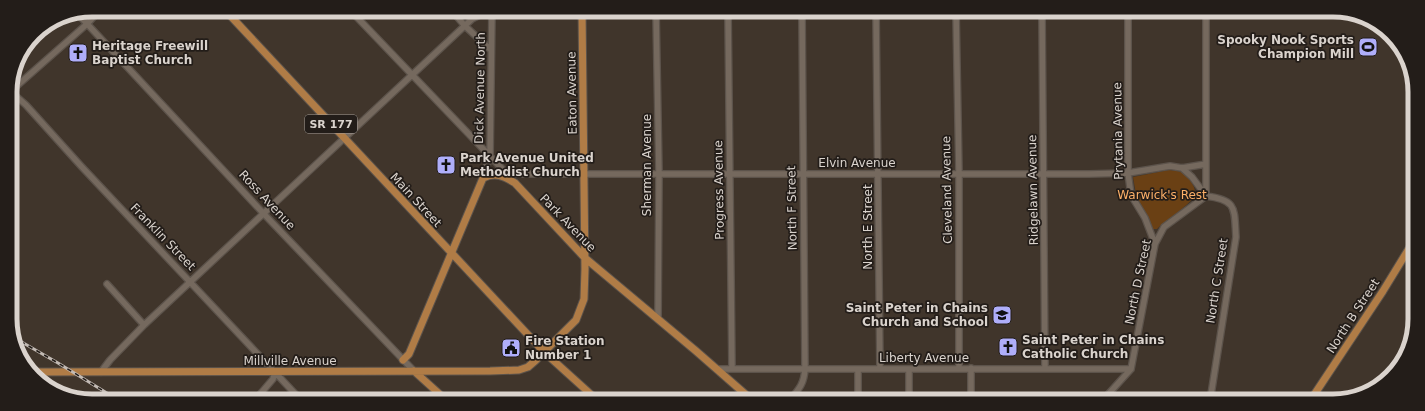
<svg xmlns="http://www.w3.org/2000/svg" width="1425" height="411" viewBox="0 0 1425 411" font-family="'DejaVu Sans',sans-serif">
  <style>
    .green { fill: #6a4014 }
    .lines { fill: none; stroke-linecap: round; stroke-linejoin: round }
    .minor-casing { stroke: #5c534b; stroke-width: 8 }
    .major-casing { stroke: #5c534b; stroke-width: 9 }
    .minor { stroke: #75695e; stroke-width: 5.5 }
    .major { stroke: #b07c46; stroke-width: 7 }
    .rail-casing { stroke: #c2bab4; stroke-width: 3 }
    .rail { stroke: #231d19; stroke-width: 1.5; stroke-dasharray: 4.5; stroke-linecap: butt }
    .labels { text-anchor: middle; stroke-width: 3.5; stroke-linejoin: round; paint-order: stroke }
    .shield { fill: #231d19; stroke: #a39c97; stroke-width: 1 }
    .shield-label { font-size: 11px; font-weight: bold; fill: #dad3cd }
    .poi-label { font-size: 12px; font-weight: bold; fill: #dad3cd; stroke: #231d19; text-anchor: start }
    .street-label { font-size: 12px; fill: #dad3cd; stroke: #231d19 }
    .park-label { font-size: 12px; fill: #fdb068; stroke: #231d19 }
    .rim { fill: none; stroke: #dad3cd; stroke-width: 5 }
  </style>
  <rect width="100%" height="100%" fill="#40352b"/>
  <path class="green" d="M1169,170L1184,172C1188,178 1195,185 1195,192C1196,202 1165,220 1157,229H1153L1147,215L1137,200L1133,177Z"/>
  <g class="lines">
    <defs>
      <path id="minor" d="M351,11L508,175
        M452,11L465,26L491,50
        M656,12L659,174L658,319
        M728,12L732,369
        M876,12L880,369
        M956,12L959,174V368
        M1042,12L1045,369
        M1128,12V173L1131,195L1145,218L1155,244
        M1206,12V195
        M77,13L264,214L414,371
        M10,91L26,105L81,166L300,399
        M11,91L87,24L100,10
        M1182,168L1192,177L1206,196C1238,200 1234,209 1236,237L1210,401
        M506,174H1089L1128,173L1170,166L1182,168L1206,164
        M483,178L490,156L492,11
        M107,284L144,325
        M717,369H1131
        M101,372L110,360L144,325L472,19L480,15L1128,13L1303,15H1331V13
        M256,399L273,379L275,372
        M790,400C799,389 804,384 805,369L802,12
        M858,400V370
        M909,400V369
        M971,400V368
        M1103,400L1131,369L1155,244L1164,227L1206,196"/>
      <path id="major" d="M225,10L544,352L596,399
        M403,360L409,354L483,178C495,172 504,176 515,183L585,258L696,351L752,400
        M414,371L445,399
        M30,372L490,371L519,370L528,367L536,360L576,320L584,299L585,269L582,11
        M1310,401L1383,291L1413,242"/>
    </defs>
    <use href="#minor" class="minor-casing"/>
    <use href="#major" class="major-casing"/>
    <use href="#minor" class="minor"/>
    <use href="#major" class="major"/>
    <defs>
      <path id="rail" d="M13,337L58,363L115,398"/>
    </defs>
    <use href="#rail" class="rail-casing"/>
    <use href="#rail" class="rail"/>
  </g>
  <defs>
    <symbol id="stadium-square" viewBox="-11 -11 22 22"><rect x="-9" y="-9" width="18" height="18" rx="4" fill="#afaefa" stroke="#231d19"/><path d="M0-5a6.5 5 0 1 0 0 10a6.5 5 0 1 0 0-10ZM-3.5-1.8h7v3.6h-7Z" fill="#111"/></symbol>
    <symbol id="church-square" viewBox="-11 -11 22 22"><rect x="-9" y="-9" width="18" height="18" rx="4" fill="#afaefa" stroke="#231d19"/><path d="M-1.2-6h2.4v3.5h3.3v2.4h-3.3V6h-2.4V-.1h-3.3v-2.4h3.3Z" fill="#111"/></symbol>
    <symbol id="school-square" viewBox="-11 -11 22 22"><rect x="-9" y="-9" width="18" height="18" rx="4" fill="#afaefa" stroke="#231d19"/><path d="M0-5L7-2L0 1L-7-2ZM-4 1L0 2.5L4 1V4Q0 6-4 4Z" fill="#111"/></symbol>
    <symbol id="civic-square" viewBox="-11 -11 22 22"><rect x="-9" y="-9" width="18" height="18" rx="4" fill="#afaefa" stroke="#231d19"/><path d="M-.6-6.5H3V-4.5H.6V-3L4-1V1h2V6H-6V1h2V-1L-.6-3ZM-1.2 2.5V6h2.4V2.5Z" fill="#111"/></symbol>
  </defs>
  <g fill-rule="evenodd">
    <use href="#stadium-square" x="1357" y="36" width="22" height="22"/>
    <use href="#church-square" x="67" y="42" width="22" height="22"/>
    <use href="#church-square" x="435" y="154" width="22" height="22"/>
    <use href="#school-square" x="991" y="304" width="22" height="22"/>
    <use href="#church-square" x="997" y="336" width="22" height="22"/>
    <use href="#civic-square" x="500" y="337" width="22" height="22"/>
  </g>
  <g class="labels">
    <rect class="shield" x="305" y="115" width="52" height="18" rx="3"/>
    <g class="shield-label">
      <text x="331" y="128">SR 177</text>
    </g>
    <g class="poi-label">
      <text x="1354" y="44" text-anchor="end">Spooky Nook Sports<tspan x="1354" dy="14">Champion Mill</tspan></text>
      <text x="92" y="50">Heritage Freewill<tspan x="92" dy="14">Baptist Church</tspan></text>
      <text x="460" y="162">Park Avenue United<tspan x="460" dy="14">Methodist Church</tspan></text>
      <text x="988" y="312" text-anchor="end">Saint Peter in Chains<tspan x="988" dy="14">Church and School</tspan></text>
      <text x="1022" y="344">Saint Peter in Chains<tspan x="1022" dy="14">Catholic Church</tspan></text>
      <text x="525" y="345">Fire Station<tspan x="525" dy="14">Number 1</tspan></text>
    </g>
    <g class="street-label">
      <text transform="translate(480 88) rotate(-89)" y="4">Dick Avenue North</text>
      <text transform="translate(572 93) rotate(-91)" y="4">Eaton Avenue</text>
      <text transform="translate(1118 131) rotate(-91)" y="4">Prytania Avenue</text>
      <text x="857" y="167">Elvin Avenue</text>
      <text transform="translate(647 165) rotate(-90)" y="4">Sherman Avenue</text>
      <text transform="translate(719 190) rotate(-91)" y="4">Progress Avenue</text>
      <text transform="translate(947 190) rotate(-91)" y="4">Cleveland Avenue</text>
      <text transform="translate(1033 190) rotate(-91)" y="4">Ridgelawn Avenue</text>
      <text transform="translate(267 200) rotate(47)" y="4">Ross Avenue</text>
      <text transform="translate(416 200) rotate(47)" y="4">Main Street</text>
      <text transform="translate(792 208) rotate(-91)" y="4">North F Street</text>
      <text transform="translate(568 223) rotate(46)" y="4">Park Avenue</text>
      <text transform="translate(868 227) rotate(-90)" y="4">North E Street</text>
      <text transform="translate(163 237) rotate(46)" y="4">Franklin Street</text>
      <text transform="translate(1217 281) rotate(-81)" y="4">North C Street</text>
      <text transform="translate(1138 282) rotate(-78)" y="4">North D Street</text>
      <text transform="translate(1353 316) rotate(-57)" y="4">North B Street</text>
      <text x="924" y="362">Liberty Avenue</text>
      <text x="290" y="365">Millville Avenue</text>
    </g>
    <g class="park-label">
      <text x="1162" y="199">Warwick's Rest</text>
    </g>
  </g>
  <path d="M0 0H1425V411H0ZM92 17H1333A75 75 0 0 1 1408 92V319A75 75 0 0 1 1333 394H92A75 75 0 0 1 17 319V92A75 75 0 0 1 92 17Z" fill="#231d19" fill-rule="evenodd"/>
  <path class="rim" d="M92 17H1333A75 75 0 0 1 1408 92V319A75 75 0 0 1 1333 394H92A75 75 0 0 1 17 319V92A75 75 0 0 1 92 17Z"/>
</svg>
